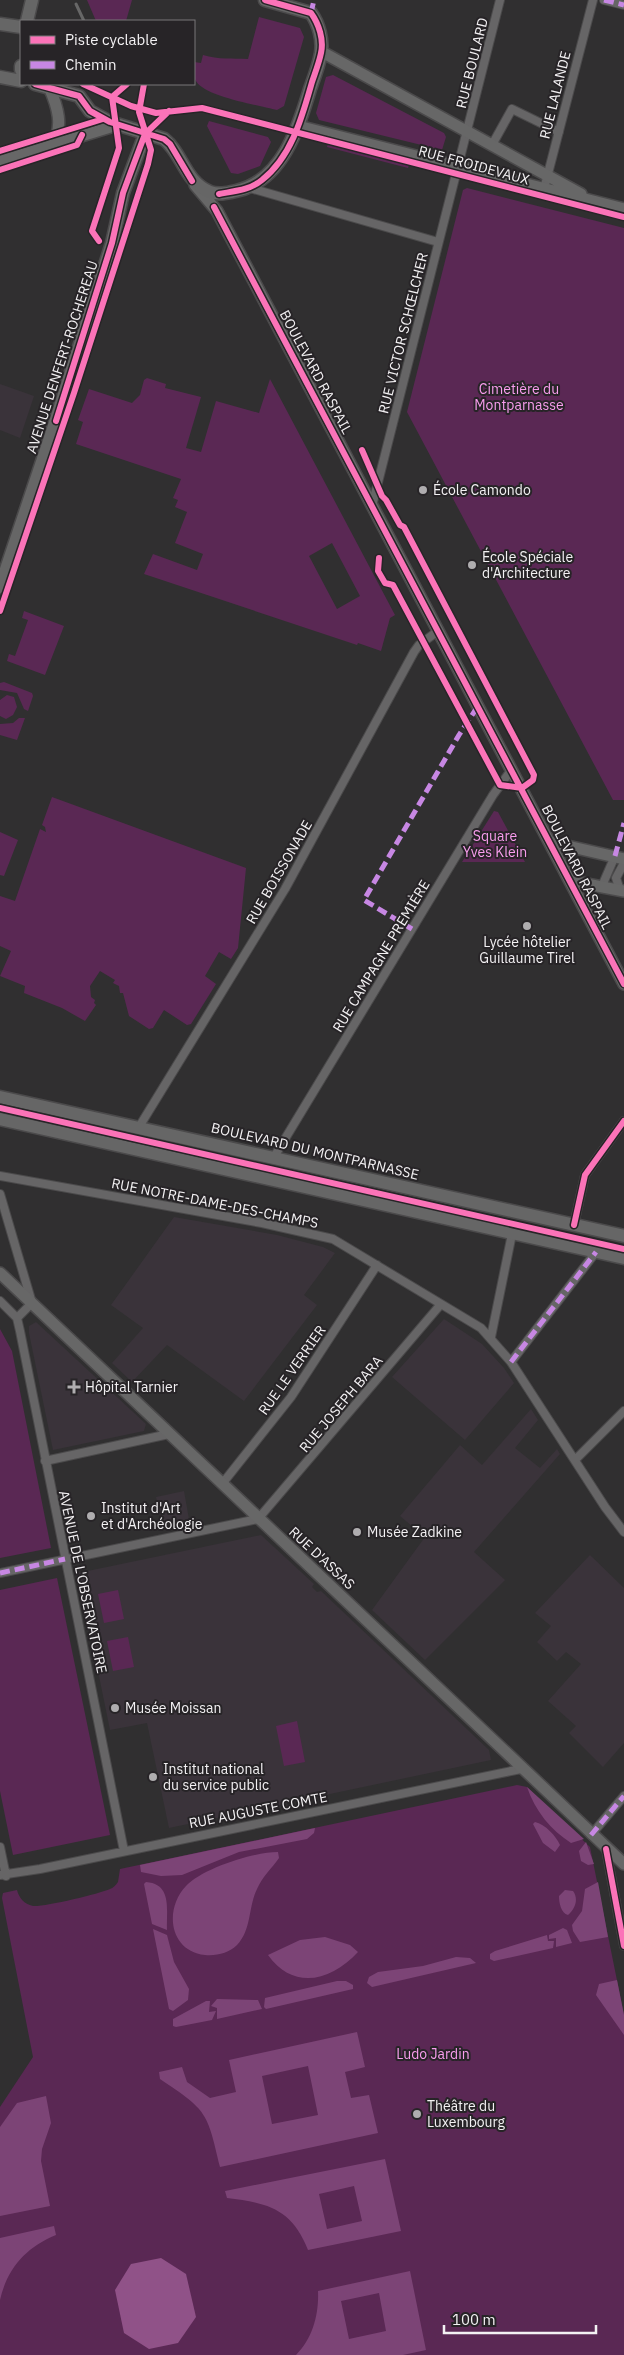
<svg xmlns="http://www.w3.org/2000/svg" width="624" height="2355" viewBox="0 0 624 2355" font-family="'IBM Plex Sans',sans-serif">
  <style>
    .built { fill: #3a333a }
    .green { fill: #5a2854; fill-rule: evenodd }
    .forest { fill: #7c4476; fill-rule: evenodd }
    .water { fill: #905288 }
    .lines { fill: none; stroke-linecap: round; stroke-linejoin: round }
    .street-casing { stroke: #4b4a4b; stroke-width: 10 }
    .secondary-casing { stroke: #4b4a4b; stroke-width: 14 }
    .primary-casing { stroke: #4b4a4b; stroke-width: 15 }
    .street { stroke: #666566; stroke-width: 8 }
    .secondary { stroke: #676767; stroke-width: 11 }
    .primary { stroke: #666; stroke-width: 12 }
    .rail { stroke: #676767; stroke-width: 3 }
    .quiet { stroke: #c787e3; stroke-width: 5; stroke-dasharray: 10 5; stroke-linecap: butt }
    .cycleway-casing { stroke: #272427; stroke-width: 9 }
    .cycleway { stroke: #fb73b8; stroke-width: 6 }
    .poi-dot { fill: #afadaf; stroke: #272427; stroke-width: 2 }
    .labels { text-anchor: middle; stroke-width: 4; stroke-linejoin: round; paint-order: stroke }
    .street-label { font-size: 14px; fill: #f3f1f3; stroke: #272427 }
    .park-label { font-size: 14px; fill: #f99dee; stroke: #272427 }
    .poi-label { font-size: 14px; fill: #f3f1f3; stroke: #272427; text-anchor: start }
  </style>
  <rect width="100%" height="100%" fill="#302f30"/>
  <path class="built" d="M0,384L34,396L20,438L0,430Z
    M174,1217L277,1235L323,1247L335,1253L304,1295L317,1305L244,1401L167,1345L132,1382L112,1363L143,1328L111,1305Z
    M444,1319L482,1344L504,1368L514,1383L465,1440L392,1377Z
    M36,1322L146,1424L144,1431L53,1450L29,1333V1326Z
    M531,1409L538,1420L515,1448L540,1468L557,1449L560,1454L474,1552L505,1580L425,1660L372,1610L425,1537L400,1516L460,1445L482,1465Z
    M184,1491L189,1519L162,1525L156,1497Z
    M261,1535L314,1584L312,1587L317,1592L321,1591L489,1750L491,1760L169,1828L147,1723L110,1730L78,1573Z
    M590,1555L624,1588V1743L603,1767L569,1733L576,1726L548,1701L581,1664L566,1652L557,1661L537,1642L551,1626L535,1613Z"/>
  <path class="green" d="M87,0H132L126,21H96Z
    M259,17L300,28L304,37L284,106L277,110C259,105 205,97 196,81C192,76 194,68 194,62L201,63L203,55C219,60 232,58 248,59Z
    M333,75L444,133L446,137L442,150L319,120L316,113L326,77Z
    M209,121L268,137L271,142L260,166L238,174L231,173L207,126Z
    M328,144L409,165L408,168L327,147Z
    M467,188L624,228V800H613L407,412L463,190Z
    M147,378L166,384L165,388L201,397L186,448L201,452L216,401L259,413L270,379L395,615L390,618L381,651L358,643L357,645L144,574L153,554L197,570L203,554L175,543L187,512L175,507L178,500L173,498L181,479L76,444L83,422L78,420L89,389L132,403L140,395L144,380ZM332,543L360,596L337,609L309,556Z
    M24,611L64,626L45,675L7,661L9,654L15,656L28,620L22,618Z
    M4,682L32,693L33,696L28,711L24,709L17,693L0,690V683Z
    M7,695L14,697L17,707L13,715L6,719L0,716V700Z
    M19,718H25L17,740L0,735V724L13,723Z
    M52,797L246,868L238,948L231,959L219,952L205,976L216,984L191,1024L187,1025L164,1010L153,1028L149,1029L129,1016L123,993H120L119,986L113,983L115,980L100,971L90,986L91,997L95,1000L94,1003L96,1005L85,1021L62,1008L24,993L25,986L0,976L11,951L0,946V896L15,901L40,829L46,832L45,827L42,825Z
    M494,811L498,812L525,862H462Z
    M0,832L18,840L4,876L0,875Z
    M0,1329L12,1351L51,1548L0,1558Z
    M57,1578L110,1835L13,1855L0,1791V1590Z
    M118,1590L124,1619L104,1623L98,1594Z
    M128,1637L134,1667L113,1671L107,1641Z
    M297,1721L305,1762L284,1766L276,1726Z
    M517,1785L527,1787L590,1847L624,2015V2355H0V2107L33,2057L2,1898L3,1893L17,1890C19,1898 24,1904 33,1906C44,1907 99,1894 110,1889C113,1888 116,1885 118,1882L120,1869Z"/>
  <path class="forest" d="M527,1787L584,1839L571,1843C551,1830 535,1811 527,1787Z
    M535,1822C545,1824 556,1836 560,1845L555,1852L543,1843L533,1824Z
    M315,1828L314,1833L307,1839L239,1852L182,1875L161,1876L141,1872L140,1865Z
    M586,1842L594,1864L588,1865L581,1861L579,1851Z
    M278,1852L279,1858C272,1868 262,1877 257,1889C248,1907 252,1929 237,1945C229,1953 217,1956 205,1955C169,1951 164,1909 186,1886C203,1868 254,1852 278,1852Z
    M146,1882C173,1884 166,1911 167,1930L152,1924L144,1884Z
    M598,1882L608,1937L580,1942L573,1931L572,1925L582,1911L585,1889Z
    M565,1890L573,1891C579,1899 575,1909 568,1915C561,1913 559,1903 559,1896Z
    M563,1928L567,1930L572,1943L556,1947V1938L549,1939V1935Z
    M153,1929L167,1935L174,1962L189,1989L188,2000L173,2011L169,2009Z
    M547,1935L548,1941H554L553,1948L494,1961L490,1959V1954L495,1951Z
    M325,1937L350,1945L358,1952C331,1981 294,1991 268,1955L300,1940Z
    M456,1957L470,1958L476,1963L372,1987L367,1983L369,1977L378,1972L423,1966Z
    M617,1980L624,2015V2035L596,1995L599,1984Z
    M337,1981H346L353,1985V1989L266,2009L264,2007L265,1998Z
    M217,1999L258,2000L262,2009L217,2019V2008L211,2006Z
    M206,2001H210L209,2012L216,2011L212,2020L176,2027L173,2026V2019Z
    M357,2032L365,2067L345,2072L351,2098L369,2095L378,2133L220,2167C207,2112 208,2111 160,2079L159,2072L182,2067L187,2082L210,2098L236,2092L229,2060ZM308,2066L318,2115L272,2124L262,2076Z
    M46,2096L51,2123L42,2149L41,2161L50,2206L0,2216V2127L17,2103Z
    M385,2159L401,2231L308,2250C292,2209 268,2203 227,2198L225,2191ZM354,2186L362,2221L327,2229L319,2194Z
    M54,2226L56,2235C26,2247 7,2269 0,2300V2238Z
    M410,2271L426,2350L403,2355H296C313,2338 319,2314 318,2291ZM379,2293L386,2331L349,2339L341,2301Z"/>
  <path class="water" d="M161,2258L186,2274L196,2317L178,2343L149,2349L124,2333L115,2290L131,2264Z"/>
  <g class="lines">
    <defs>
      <path id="street" d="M604,0L624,5
        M492,145L512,109L559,132
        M250,188L438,242
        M544,189L593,0
        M372,506L500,0
        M602,886L615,856
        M620,890L616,878L624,863
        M139,1127L285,889L414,652L419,645L438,631
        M274,1157L493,795L512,769
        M0,1176L262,1223L333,1239L481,1328L511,1362L605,1507L624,1532
        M0,1194L32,1303L17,1318
        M574,1225L585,1175L624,1121
        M0,1301L17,1318L20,1331L124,1851
        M491,1337L512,1234
        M511,1362L596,1252
        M575,1460L624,1411
        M45,1461L169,1434
        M222,1484L291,1397L377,1265
        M0,1573L258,1519L441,1304
        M591,1835L624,1796
        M0,1847L6,1876
        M606,1849L624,1946
        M0,1875L40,1869L521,1769"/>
      <path id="secondary" d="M322,52L581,194
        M49,87C57,105 65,128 51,145
        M298,126L624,209
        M0,161L117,125
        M195,185L217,211L624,984
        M550,842L624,859
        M571,881L624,891
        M0,1273L624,1864"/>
      <path id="primary" d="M27,21L32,0
        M0,24L21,27
        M21,66V70
        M0,77L21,81
        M35,84L79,96L90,111L110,122L164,139C183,154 184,181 210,192C219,195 227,193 236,191C282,181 298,129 310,89C314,78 319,65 321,53C323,40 319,24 311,13L265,0
        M0,587L54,426L112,243L123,193L145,134
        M0,1097L624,1236
        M0,1119L624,1258"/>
    </defs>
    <use href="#street" class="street-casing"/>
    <use href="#secondary" class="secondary-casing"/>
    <use href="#primary" class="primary-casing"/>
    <use href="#street" class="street"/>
    <use href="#secondary" class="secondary"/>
    <use href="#primary" class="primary"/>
    <path class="rail" d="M76,4L84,21"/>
    <path class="quiet" d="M604,0L624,5
      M311,13L314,0
      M615,856L624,823
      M412,929L364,900L459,735L478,706
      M511,1362L596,1252
      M0,1573L65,1559
      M591,1835L624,1796"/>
    <defs>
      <path id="cycleway" d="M35,84L79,96L90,111L110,122L164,139L170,144L192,181
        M83,84L131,106L156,113L202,108L624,217
        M0,151L103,119
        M0,170L77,145L82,135
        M219,194C235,191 250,190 262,180C292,156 302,117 312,82C315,73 319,63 321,53C324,40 319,24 311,13L265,0
        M214,207L624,984
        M99,241L92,231L119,148L112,97L127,84
        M56,421L112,243L123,193L133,166L145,134L169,111
        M362,450L382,496L386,500L400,525L404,527L534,775L533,780L522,788L500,785L393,585L385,583L378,571L379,558
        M0,611L74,393L148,164L151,150L139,112L144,84
        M0,1108L624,1249
        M574,1225L585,1175L624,1121
        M606,1849L624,1946"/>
    </defs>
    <use href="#cycleway" class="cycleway-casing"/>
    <use href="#cycleway" class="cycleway"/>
  </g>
  <g class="poi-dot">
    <circle cx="423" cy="490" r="5"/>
    <circle cx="472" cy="565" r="5"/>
    <circle cx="527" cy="926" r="5"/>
    <path d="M71.5 1379.5h5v5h5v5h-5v5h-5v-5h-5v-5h5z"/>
    <circle cx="91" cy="1516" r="5"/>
    <circle cx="357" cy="1532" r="5"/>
    <circle cx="115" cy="1708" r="5"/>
    <circle cx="153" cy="1777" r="5"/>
    <circle cx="417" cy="2114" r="5"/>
  </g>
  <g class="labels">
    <g class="street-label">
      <text transform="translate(472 63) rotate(-76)" y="5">RUE BOULARD</text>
      <text transform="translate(555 95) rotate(-76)" y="5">RUE LALANDE</text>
      <text transform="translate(474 165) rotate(15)" y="5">RUE FROIDEVAUX</text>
      <text transform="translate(403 333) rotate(-76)" y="5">RUE VICTOR SCHŒLCHER</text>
      <text transform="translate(62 357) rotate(-72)" y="5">AVENUE DENFERT-ROCHEREAU</text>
      <text transform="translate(316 372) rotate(62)" y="5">BOULEVARD RASPAIL</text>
      <text transform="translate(577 867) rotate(63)" y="5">BOULEVARD RASPAIL</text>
      <text transform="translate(279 872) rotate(-60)" y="5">RUE BOISSONADE</text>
      <text transform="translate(381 956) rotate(-59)" y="5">RUE CAMPAGNE PREMIÈRE</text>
      <text transform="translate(315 1151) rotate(13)" y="5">BOULEVARD DU MONTPARNASSE</text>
      <text transform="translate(215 1203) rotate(11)" y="5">RUE NOTRE-DAME-DES-CHAMPS</text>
      <text transform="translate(292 1370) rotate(-55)" y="5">RUE LE VERRIER</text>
      <text transform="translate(341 1404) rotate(-50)" y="5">RUE JOSEPH BARA</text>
      <text transform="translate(322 1558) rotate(43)" y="5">RUE D'ASSAS</text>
      <text transform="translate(83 1582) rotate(78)" y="5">AVENUE DE L'OBSERVATOIRE</text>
      <text transform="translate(258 1810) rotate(-11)" y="5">RUE AUGUSTE COMTE</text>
    </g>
    <g class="park-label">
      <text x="519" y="394">Cimetière du<tspan x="519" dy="16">Montparnasse</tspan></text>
      <text x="495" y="841">Square<tspan x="495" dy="16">Yves Klein</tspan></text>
      <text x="433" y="2059">Ludo Jardin</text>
    </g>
    <g class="poi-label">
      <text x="433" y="495">École Camondo</text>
      <text x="482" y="562">École Spéciale<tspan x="482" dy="16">d'Architecture</tspan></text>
      <text x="527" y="947" text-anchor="middle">Lycée hôtelier<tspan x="527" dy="16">Guillaume Tirel</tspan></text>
      <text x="85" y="1392">Hôpital Tarnier</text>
      <text x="101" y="1513">Institut d'Art<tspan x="101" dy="16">et d'Archéologie</tspan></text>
      <text x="367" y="1537">Musée Zadkine</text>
      <text x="125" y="1713">Musée Moissan</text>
      <text x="163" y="1774">Institut national<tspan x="163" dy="16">du service public</tspan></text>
      <text x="427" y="2111">Théâtre du<tspan x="427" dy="16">Luxembourg</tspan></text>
    </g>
  </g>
  <rect x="20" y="20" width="175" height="65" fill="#272427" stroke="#797679"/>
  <rect x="30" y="36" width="25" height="8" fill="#fb73b8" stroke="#797679"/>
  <text x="65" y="45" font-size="15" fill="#f3f1f3">Piste cyclable</text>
  <rect x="30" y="61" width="25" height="8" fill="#c787e3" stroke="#797679"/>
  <text x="65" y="70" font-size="15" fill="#f3f1f3">Chemin</text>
  <path d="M444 2325v8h152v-8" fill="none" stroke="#f3f1f3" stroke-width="2.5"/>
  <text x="452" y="2325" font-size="15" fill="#f3f1f3" stroke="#272427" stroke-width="4" paint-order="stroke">100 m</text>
</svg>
